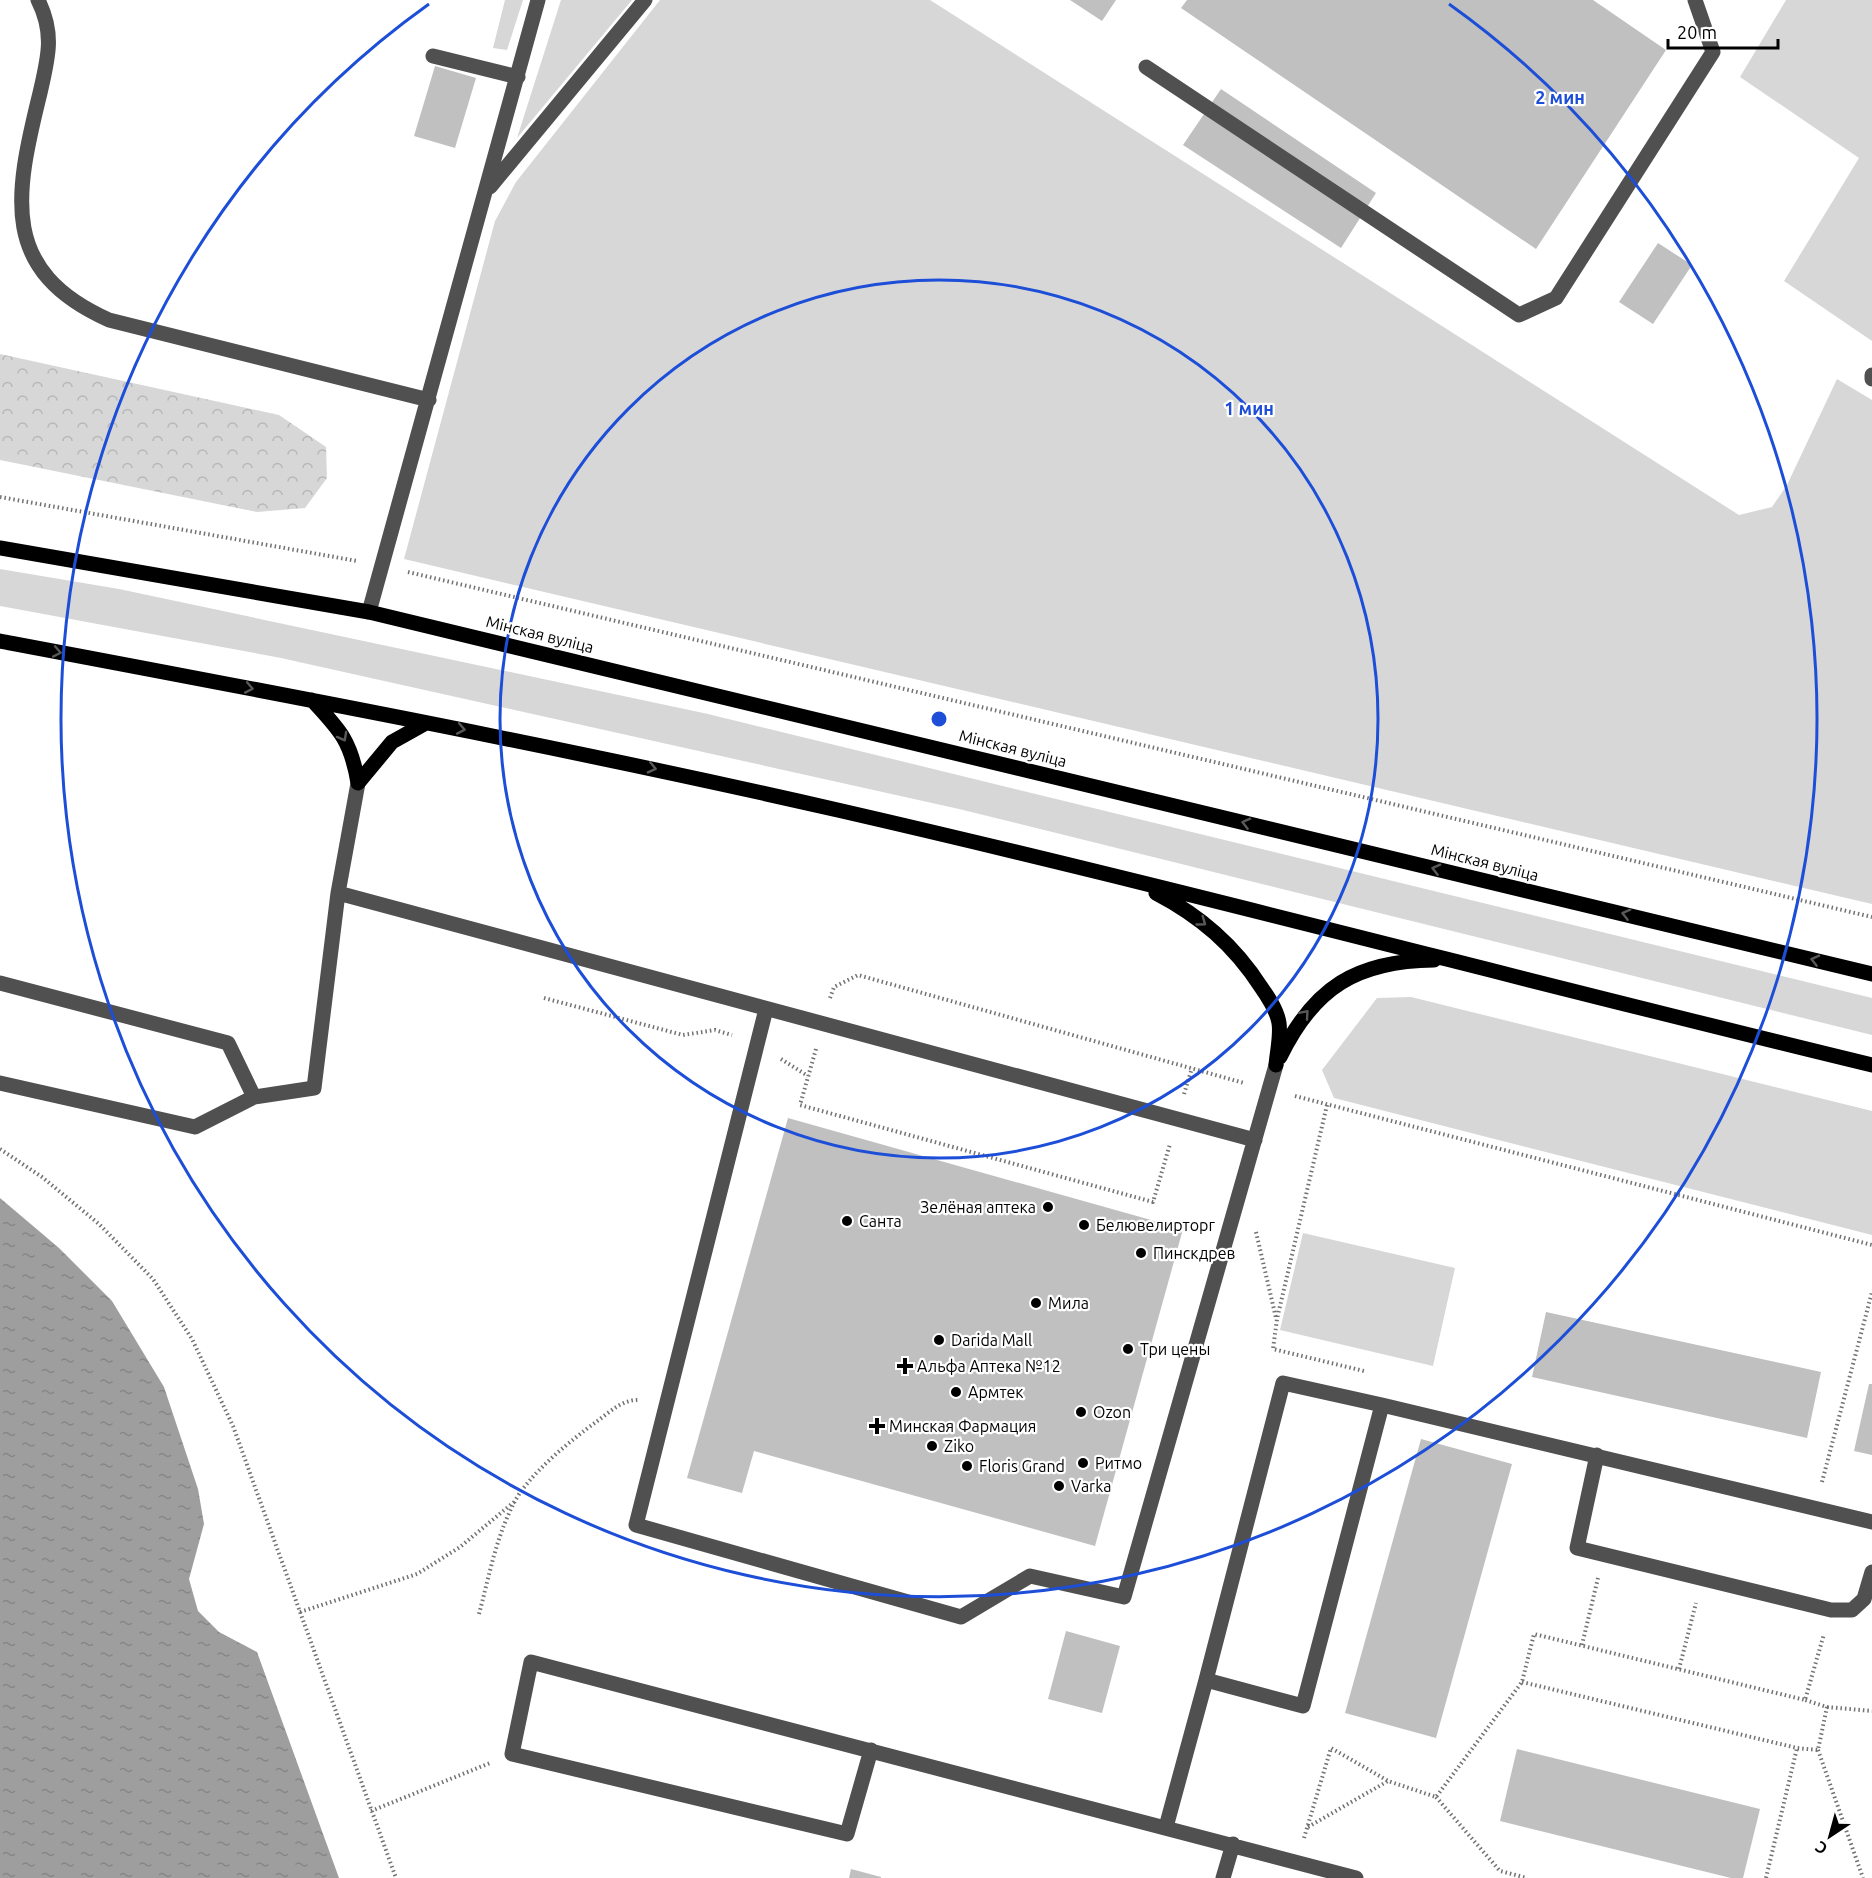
<svg xmlns="http://www.w3.org/2000/svg" width="1872" height="1878" viewBox="0 0 1872 1878" font-family="Ubuntu,sans-serif">
  <style>
    .grass { fill: #d7d7d7 }
    .forest { fill: url(#forest-crowns) }
    .water { fill: url(#water-ripples) }
    .building { fill: #c0c0c0 }
    .lines { fill: none; stroke-linecap: round; stroke-linejoin: round }
    .path { stroke: #727272; stroke-width: 4; stroke-dasharray: 1.5 3; stroke-linecap: butt }
    .minor { stroke: #505050; stroke-width: 15 }
    .major { stroke: #000; stroke-width: 15 }
    .oneway { stroke: #595959 }
    .ring { fill: none; stroke: #1d4ed8; stroke-width: 3 }
    .poi-dot { fill: #000; stroke: #fff; stroke-width: 2 }
    .labels { text-anchor: middle; stroke-width: 4.5; stroke-linejoin: round; paint-order: stroke }
    .street-label { font-size: 16px; fill: #000; stroke: #fff }
    .poi-label { font-size: 16px; fill: #000; stroke: #fff; text-anchor: start }
    .centre { fill: #1d4ed8; stroke: #fff; stroke-width: 3 }
    .ring-label { font-size: 18px; text-anchor: middle; font-weight: bold; fill: #1d4ed8; stroke: #fff; stroke-width: 4.5; stroke-linejoin: round; paint-order: stroke }
  </style>
  <defs>
    <pattern id="forest-crowns" width="20" height="18" patternUnits="userSpaceOnUse" patternTransform="scale(1.5)"><rect width="20" height="18" fill="#d7d7d7"/><path d="M2 6a3 3 0 1 1 6 0M12 15a3 3 0 1 1 6 0" fill="none" stroke="#b7b7b7"/></pattern>
    <pattern id="water-ripples" width="26" height="14" patternUnits="userSpaceOnUse" patternTransform="scale(1.5)"><rect width="26" height="14" fill="#9e9e9e"/><path d="M2 4q2-2 4 0t4 0M15 11q2-2 4 0t4 0" fill="none" stroke="#868686"/></pattern>
  </defs>
  <rect width="100%" height="100%" fill="#fff"/>
  <path class="grass" d="M505,0H523L507,50L493,48Z
    M561,0H632L517,138Z
    M660,0H930L1739,515L1772,507L1787,485L1837,379L1872,400V904L404,559L495,221L516,182Z
    M1786,0H1872V341L1784,281L1859,158L1740,77Z
    M0,569L119,589L708,714L1872,998V1035L959,809L281,658L0,606Z
    M1411,997L1872,1111V1235L1334,1098L1322,1070L1377,998Z
    M1303,1233L1455,1268L1433,1366L1280,1330Z"/>
  <path class="forest" d="M0,354L279,415L326,447L327,478L305,508L257,512L0,460Z"/>
  <path class="water" d="M0,1198L59,1248L112,1301L164,1387L198,1489L204,1524L189,1579L198,1611L219,1632L257,1652L339,1878H0Z"/>
  <path class="building" d="M1070,0H1116L1102,21Z
    M1187,0H1593L1666,50L1536,249L1181,8Z
    M435,66L476,78L455,148L414,136Z
    M1221,89L1376,193L1341,248L1183,145Z
    M1658,243L1692,265L1653,324L1619,302Z
    M788,1118L1183,1229L1095,1546L754,1451L742,1493L687,1478Z
    M1546,1312L1821,1372L1807,1438L1532,1377Z
    M1869,1384H1872V1455L1854,1451Z
    M1421,1439L1512,1464L1436,1738L1345,1713Z
    M1066,1631L1120,1646L1102,1713L1048,1699Z
    M1517,1749L1760,1809L1743,1878H1731L1500,1821Z
    M851,1869L881,1877V1878H849Z"/>
  <g class="lines">
    <path class="path" d="M0,497L357,561
      M408,572L1872,917
      M544,998L683,1035L715,1030L732,1035
      M830,998L834,987L858,975L1244,1083
      M816,1049L800,1105L1153,1202L1170,1144
      M781,1059L808,1076
      M1184,1094L1192,1068
      M1295,1096L1872,1245
      M1327,1105L1277,1319L1273,1349L1364,1371
      M0,1149L42,1177L99,1224L153,1279L192,1339L233,1426L396,1878
      M1256,1232L1276,1318
      M1822,1482L1872,1292
      M300,1612L417,1574L460,1547L514,1502
      M479,1614C489,1577 496,1537 514,1503C527,1476 571,1440 596,1422C610,1412 622,1399 640,1400
      M1582,1645L1598,1578
      M1679,1669L1696,1603
      M1522,1682L1797,1748L1818,1750L1827,1707L1805,1700
      M1827,1707L1872,1711
      M1818,1750L1863,1878
      M1436,1797L1500,1871L1527,1878
      M371,1811L490,1763
      M1308,1827L1388,1781
      M1304,1838L1331,1748L1388,1781L1436,1797L1522,1682L1534,1634L1805,1700L1824,1634
      M1766,1878L1797,1748"/>
    <path class="minor" d="M38,0C55,34 48,58 40,93C14,198 0,271 109,320L429,400
      M433,56L518,77
      M1146,67L1519,315L1556,298L1713,52L1695,0
      M490,187L645,0
      M1872,375V379
      M369,612L538,0
      M358,783L338,893L1255,1140
      M0,983L228,1043L254,1097
      M766,1009L636,1525L961,1617L1030,1576L1124,1597L1276,1065
      M0,1083L195,1127L254,1097L314,1088L338,893
      M1597,1455L1577,1548L1831,1610H1852L1864,1599L1872,1572
      M1206,1680L1283,1383L1382,1405
      M871,1750L847,1834L512,1754L531,1662C807,1733 1082,1805 1356,1878
      M1166,1827L1206,1680L1303,1706L1382,1405L1872,1522
      M1223,1878L1233,1844"/>
    <path class="major" d="M0,548L369,612L1872,974
      M0,641C281,694 563,747 842,811C1186,890 1528,982 1872,1065
      M312,700C340,730 351,741 358,783
      M358,783L392,742L426,723
      M1156,893C1200,916 1234,945 1261,987C1268,997 1277,1010 1279,1023C1281,1036 1277,1052 1276,1065
      M1280,1057C1314,987 1357,961 1434,960"/>
  </g>
  <defs><path id="oneway-chevron" d="M-2-3.5L2.5 0L-2 3.5" fill="none" stroke-width="1.6" stroke-linecap="round" stroke-linejoin="round" transform="scale(1.5)"/></defs>
  <g class="oneway">
    <use href="#oneway-chevron" transform="translate(57 652) rotate(11)"/>
    <use href="#oneway-chevron" transform="translate(249 688) rotate(11)"/>
    <use href="#oneway-chevron" transform="translate(461 729) rotate(11)"/>
    <use href="#oneway-chevron" transform="translate(343 737) rotate(61)"/>
    <use href="#oneway-chevron" transform="translate(652 768) rotate(13)"/>
    <use href="#oneway-chevron" transform="translate(1246 823) rotate(-166)"/>
    <use href="#oneway-chevron" transform="translate(1436 869) rotate(-166)"/>
    <use href="#oneway-chevron" transform="translate(1626 914) rotate(-166)"/>
    <use href="#oneway-chevron" transform="translate(1202 922) rotate(36)"/>
    <use href="#oneway-chevron" transform="translate(1815 960) rotate(-166)"/>
    <use href="#oneway-chevron" transform="translate(1305 1014) rotate(-49)"/>
  </g>
  <g class="ring">
    <circle cx="939" cy="719" r="439"/>
    <path d="M1449 4A878 878 0 1 1 429 4"/>
  </g>
  <g class="poi-dot">
    <circle cx="1048" cy="1207" r="6"/>
    <circle cx="847" cy="1221" r="6"/>
    <circle cx="1084" cy="1225" r="6"/>
    <circle cx="1141" cy="1253" r="6"/>
    <circle cx="1036" cy="1303" r="6"/>
    <circle cx="939" cy="1340" r="6"/>
    <circle cx="1128" cy="1349" r="6"/>
    <path d="M902 1357h6v6h6v6h-6v6h-6v-6h-6v-6h6z"/>
    <circle cx="956" cy="1392" r="6"/>
    <circle cx="1081" cy="1412" r="6"/>
    <path d="M874 1417h6v6h6v6h-6v6h-6v-6h-6v-6h6z"/>
    <circle cx="932" cy="1446" r="6"/>
    <circle cx="1083" cy="1463" r="6"/>
    <circle cx="967" cy="1466" r="6"/>
    <circle cx="1059" cy="1486" r="6"/>
  </g>
  <g class="labels">
    <g class="street-label">
      <text transform="translate(540 634) rotate(14)" y="6">Мінская вуліца</text>
      <text transform="translate(1013 748) rotate(14)" y="6">Мінская вуліца</text>
      <text transform="translate(1485 862) rotate(14)" y="6">Мінская вуліца</text>
    </g>
    <g class="poi-label">
      <text x="1036" y="1213" text-anchor="end">Зелёная аптека</text>
      <text x="859" y="1227">Санта</text>
      <text x="1096" y="1231">Белювелирторг</text>
      <text x="1153" y="1259">Пинскдрев</text>
      <text x="1048" y="1309">Мила</text>
      <text x="951" y="1346">Darida Mall</text>
      <text x="1140" y="1355">Три цены</text>
      <text x="917" y="1372">Альфа Аптека №12</text>
      <text x="968" y="1398">Армтек</text>
      <text x="1093" y="1418">Ozon</text>
      <text x="889" y="1432">Минская Фармация</text>
      <text x="944" y="1452">Ziko</text>
      <text x="1095" y="1469">Ритмо</text>
      <text x="979" y="1472">Floris Grand</text>
      <text x="1071" y="1492">Varka</text>
    </g>
  </g>
  <circle cx="939" cy="719" r="9" class="centre"/>
  <g class="ring-label">
    <text x="1560" y="104">2 мин</text>
    <text x="1249" y="415">1 мин</text>
  </g>
  <g transform="translate(1830 1836) rotate(216)" stroke="#ffffff" stroke-width="4.5" paint-order="stroke">
  <path d="M0-4.5L10 22L0 15L-10 22Z" fill="#000000"/>
  <text y="-9" font-size="16" font-weight="bold" text-anchor="middle" fill="#000000">С</text>
  </g>
  <path d="M1668 39v9h110v-9" fill="none" stroke="#000000" stroke-width="3"/>
  <text x="1677" y="39" font-size="18" fill="#000000" stroke="#ffffff" stroke-width="4.5" paint-order="stroke">20 m</text>
</svg>
